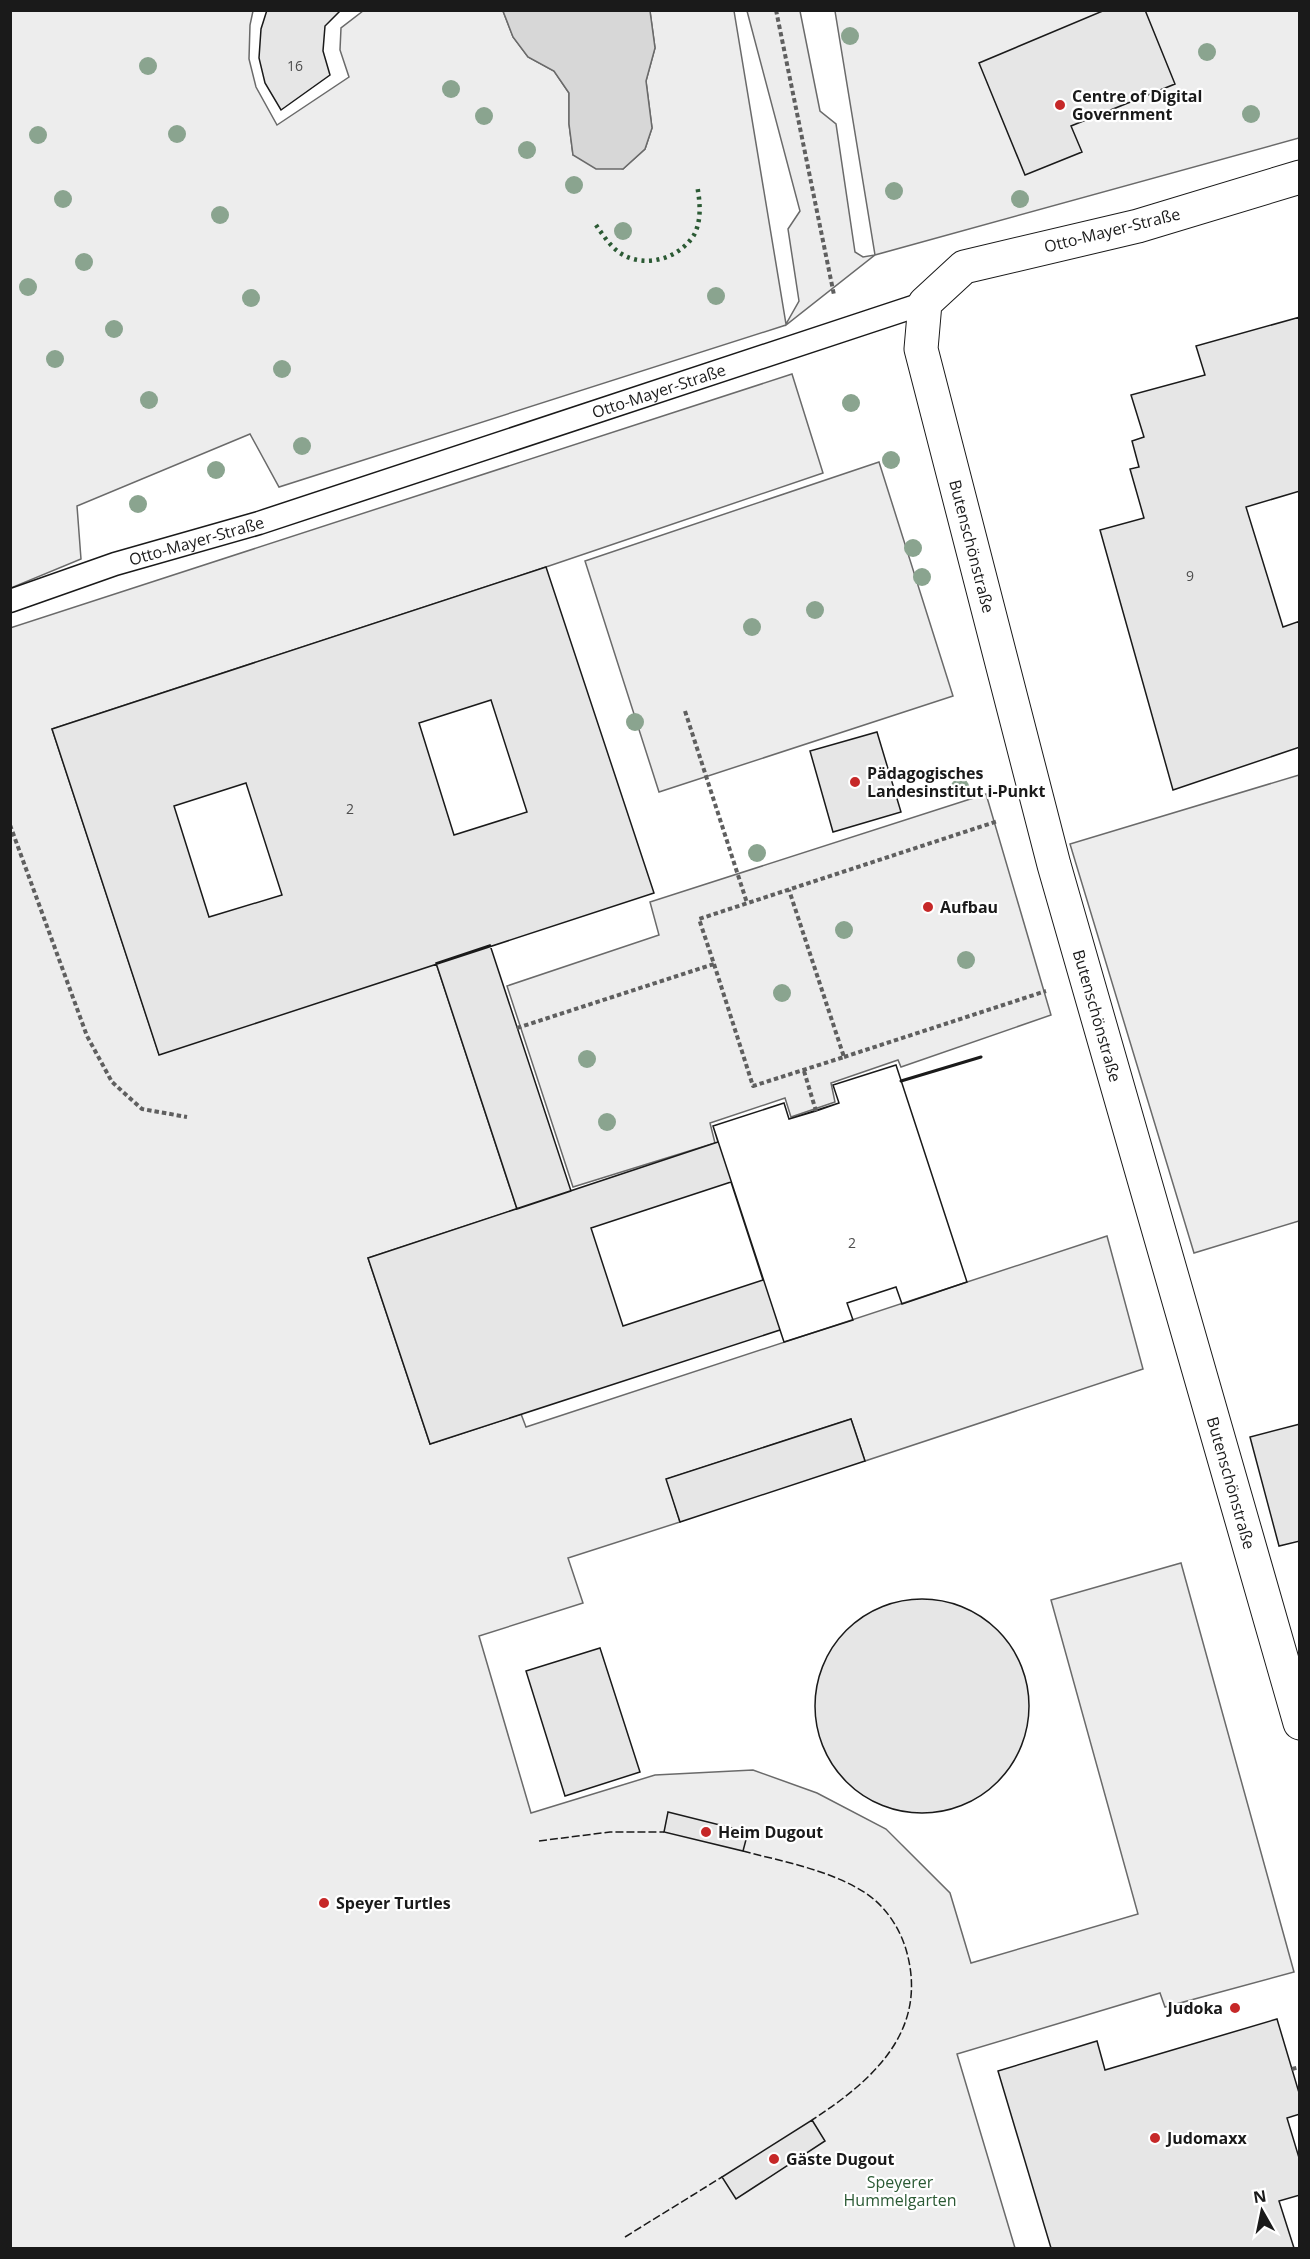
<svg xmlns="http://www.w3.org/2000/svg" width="1310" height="2259" viewBox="0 0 1310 2259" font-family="'Open Sans',sans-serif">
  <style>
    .built { fill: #ededed; stroke: #6a6a6a; stroke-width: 1.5 }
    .water { fill: #d7d7d7; stroke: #6a6a6a; stroke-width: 1.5 }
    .building { fill: #e6e6e6; stroke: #1a1a1a; stroke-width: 1.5; fill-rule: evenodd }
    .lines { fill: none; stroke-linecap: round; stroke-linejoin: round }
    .service-casing { stroke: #1a1a1a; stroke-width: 25 }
    .minor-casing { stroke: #1a1a1a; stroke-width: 35 }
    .path { stroke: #5f5f5f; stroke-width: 4; stroke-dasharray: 4.5 3; stroke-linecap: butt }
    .service { stroke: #fff; stroke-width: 22 }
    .minor { stroke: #fff; stroke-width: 33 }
    .hedge { stroke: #2b5a34; stroke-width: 4.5; stroke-dasharray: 3 4.5; stroke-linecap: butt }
    .fence { stroke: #1a1a1a; stroke-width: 1.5; stroke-dasharray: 8 3; stroke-linecap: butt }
    .wall { stroke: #1a1a1a; stroke-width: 3 }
    .tree { fill: #8aa48f }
    .poi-dot { fill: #c62828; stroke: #fff; stroke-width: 2 }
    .labels { text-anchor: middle; stroke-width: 4.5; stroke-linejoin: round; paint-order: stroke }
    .number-label { font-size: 14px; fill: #4d4d4d }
    .poi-label { font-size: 16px; font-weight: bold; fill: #1a1a1a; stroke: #fff; text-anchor: start }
    .street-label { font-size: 16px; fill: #1a1a1a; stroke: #fff }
    .park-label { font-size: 16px; fill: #2b5a34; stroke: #fff }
  </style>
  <rect width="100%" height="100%" fill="#fff"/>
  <path class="built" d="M11,11H253L250,25L249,59L256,87L277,125L349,77L340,50L341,28L363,11H503L513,37L528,57L554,71L569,93V124L573,155L623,169L645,149L652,128L646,81L655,48L650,11H734L786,324L799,301L788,229L800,211L747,11H800L820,111L836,124L855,252L863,257L875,255L835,11H1299V138L875,255L786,325L279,487L250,434L77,506L81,559L11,588Z
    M792,374L823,473L546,567L52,729L159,1054L436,963L517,1209L368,1258L430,1444L521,1414L526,1427L1107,1236L1143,1369L865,1461L851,1419L667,1479L680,1522L568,1558L583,1603L479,1636L531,1813L655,1775L753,1770L817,1793L886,1829L950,1893L971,1963L1138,1914L1051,1600L1181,1563L1294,1972L1165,2007L1160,1993L957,2054L1015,2248H11L10,628Z
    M879,462L953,696L659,792L585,561Z
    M1299,775V1221L1194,1253L1070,844Z
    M986,794L1051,1015L901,1067L898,1060L831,1083L835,1102L791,1117L785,1098L710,1123L715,1143L573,1187L507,986L659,935L650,902Z"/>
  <path class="water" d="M503,11H650L655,48L646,81L652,128L645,149L623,169H596L573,155L569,124V93L554,71L528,57L513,37Z"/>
  <path class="building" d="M267,10H341L325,26L323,51L330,75L281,110L265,83L259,58L261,29Z
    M1105,10H1145L1175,84L1071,126L1082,152L1025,175L979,63Z
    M1300,317V491L1246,507L1283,627L1300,621V747L1173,790L1100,530L1144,518L1130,469L1139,467L1132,441L1144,437L1131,395L1205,375L1196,346Z
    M546,567L654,893L159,1055L52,729ZM491,700L527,812L454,835L419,723ZM246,783L282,895L209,917L174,806Z
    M877,732L901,812L833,832L810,751Z
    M490,945L571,1191L517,1209L436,963Z
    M896,1065L967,1282L902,1304L896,1287L847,1303L853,1320L784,1342L780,1330L430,1444L368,1258L718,1142L713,1126L784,1103L789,1119L839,1103L833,1085ZM731,1182L763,1280L623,1326L591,1228Z
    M896,1065L967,1282L902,1304L896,1287L847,1303L853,1320L784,1342L713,1126L784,1103L789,1119L816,1111L839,1103L833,1085Z
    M851,1419L865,1461L680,1522L666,1479Z
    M1300,1424V1541L1279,1546L1250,1437Z
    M815 1706a107 107 0 1 1 214 0a107 107 0 1 1-214 0Z
    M600,1648L640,1772L565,1796L526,1671Z
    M668,1812L748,1832L743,1851L664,1832Z
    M1277,2019L1300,2096V2114L1287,2118L1300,2161V2195L1279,2201L1294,2248H1051L998,2071L1097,2041L1105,2070Z
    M812,2120L825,2141L736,2199L722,2177Z"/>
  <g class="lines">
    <defs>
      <g id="service">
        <path id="s1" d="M10,601L115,564L259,523L925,303"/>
      </g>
      <g id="minor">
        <path id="s2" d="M1300,177L1138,226L964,267L925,303L921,349L1054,865L1300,1723"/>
      </g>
    </defs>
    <use href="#service" class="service-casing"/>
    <use href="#minor" class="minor-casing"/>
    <path class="path" d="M776,10L834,295
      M685,711L747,903
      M10,825L87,1036L112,1082L142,1109L187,1117
      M714,964L753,1086L844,1057L789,890
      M517,1028L714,964L699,919L998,821
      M844,1057L1046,991
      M804,1071L816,1111
      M1292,2069L1300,2067"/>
    <use href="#service" class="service"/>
    <use href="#minor" class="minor"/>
    <path class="hedge" d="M596,225C603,235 610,246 620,253C644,269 679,259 694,235C702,220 700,201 697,185"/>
    <path class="fence" d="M539,1841L610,1832H664
      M743,1851C784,1862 831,1870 867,1894C887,1908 901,1930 907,1953C928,2032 872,2081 812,2120
      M625,2237L722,2177"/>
    <path class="wall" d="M901,1081L981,1057"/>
  </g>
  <g class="tree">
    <circle cx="850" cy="36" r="9"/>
    <circle cx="1207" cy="52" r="9"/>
    <circle cx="148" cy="66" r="9"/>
    <circle cx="451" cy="89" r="9"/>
    <circle cx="1251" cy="114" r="9"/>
    <circle cx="484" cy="116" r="9"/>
    <circle cx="177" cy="134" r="9"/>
    <circle cx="38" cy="135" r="9"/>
    <circle cx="527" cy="150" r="9"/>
    <circle cx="574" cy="185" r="9"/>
    <circle cx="894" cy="191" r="9"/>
    <circle cx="63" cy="199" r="9"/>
    <circle cx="1020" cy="199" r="9"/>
    <circle cx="220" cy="215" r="9"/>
    <circle cx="623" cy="231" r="9"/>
    <circle cx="84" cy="262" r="9"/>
    <circle cx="28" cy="287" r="9"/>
    <circle cx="716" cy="296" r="9"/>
    <circle cx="251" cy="298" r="9"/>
    <circle cx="114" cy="329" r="9"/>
    <circle cx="55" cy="359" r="9"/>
    <circle cx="282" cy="369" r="9"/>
    <circle cx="149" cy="400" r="9"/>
    <circle cx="851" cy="403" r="9"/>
    <circle cx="302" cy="446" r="9"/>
    <circle cx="891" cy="460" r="9"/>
    <circle cx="216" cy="470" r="9"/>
    <circle cx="138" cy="504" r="9"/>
    <circle cx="913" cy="548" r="9"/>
    <circle cx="922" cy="577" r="9"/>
    <circle cx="815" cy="610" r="9"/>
    <circle cx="752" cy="627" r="9"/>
    <circle cx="635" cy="722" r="9"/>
    <circle cx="960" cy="787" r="9"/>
    <circle cx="757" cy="853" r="9"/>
    <circle cx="844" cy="930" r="9"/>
    <circle cx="966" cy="960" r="9"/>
    <circle cx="782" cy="993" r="9"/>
    <circle cx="587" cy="1059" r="9"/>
    <circle cx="607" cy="1122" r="9"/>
  </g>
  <g class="poi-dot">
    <circle cx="1060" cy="105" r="6"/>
    <circle cx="855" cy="782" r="6"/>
    <circle cx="928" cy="907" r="6"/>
    <circle cx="706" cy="1832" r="6"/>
    <circle cx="324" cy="1903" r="6"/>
    <circle cx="1235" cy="2008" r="6"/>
    <circle cx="1155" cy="2138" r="6"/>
    <circle cx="774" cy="2159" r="6"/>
  </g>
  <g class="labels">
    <g class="number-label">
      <text x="295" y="71">16</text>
      <text x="1190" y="581">9</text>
      <text x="350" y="814">2</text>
      <text x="852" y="1248">2</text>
    </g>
    <g class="poi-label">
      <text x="1072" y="102">Centre of Digital<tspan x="1072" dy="18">Government</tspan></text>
      <text x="867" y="779">Pädagogisches<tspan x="867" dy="18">Landesinstitut i-Punkt</tspan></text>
      <text x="940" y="913">Aufbau</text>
      <text x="718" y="1838">Heim Dugout</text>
      <text x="336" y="1909">Speyer Turtles</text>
      <text x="1223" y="2014" text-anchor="end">Judoka</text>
      <text x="1167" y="2144">Judomaxx</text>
      <text x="786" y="2165">Gäste Dugout</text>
    </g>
    <g class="street-label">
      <text transform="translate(1112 230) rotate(-14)" y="6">Otto-Mayer-Straße</text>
      <text dy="6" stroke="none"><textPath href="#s1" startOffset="682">Otto-Mayer-Straße</textPath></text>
      <text dy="6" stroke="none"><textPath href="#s1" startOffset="196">Otto-Mayer-Straße</textPath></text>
      <text dy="6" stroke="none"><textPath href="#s2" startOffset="651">Butenschönstraße</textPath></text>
      <text dy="6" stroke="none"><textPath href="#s2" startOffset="1137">Butenschönstraße</textPath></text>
      <text dy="6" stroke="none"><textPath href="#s2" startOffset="1623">Butenschönstraße</textPath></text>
    </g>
    <g class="park-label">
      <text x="900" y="2188">Speyerer<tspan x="900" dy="18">Hummelgarten</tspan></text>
    </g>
  </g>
  <rect width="1310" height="2259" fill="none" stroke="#1a1a1a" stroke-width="24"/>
  <g transform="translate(1262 2211) rotate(351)" stroke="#ffffff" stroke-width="4.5" paint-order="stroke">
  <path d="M0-4.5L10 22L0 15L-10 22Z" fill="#1a1a1a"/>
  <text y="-9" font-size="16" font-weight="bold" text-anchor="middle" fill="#1a1a1a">N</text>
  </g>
</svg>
